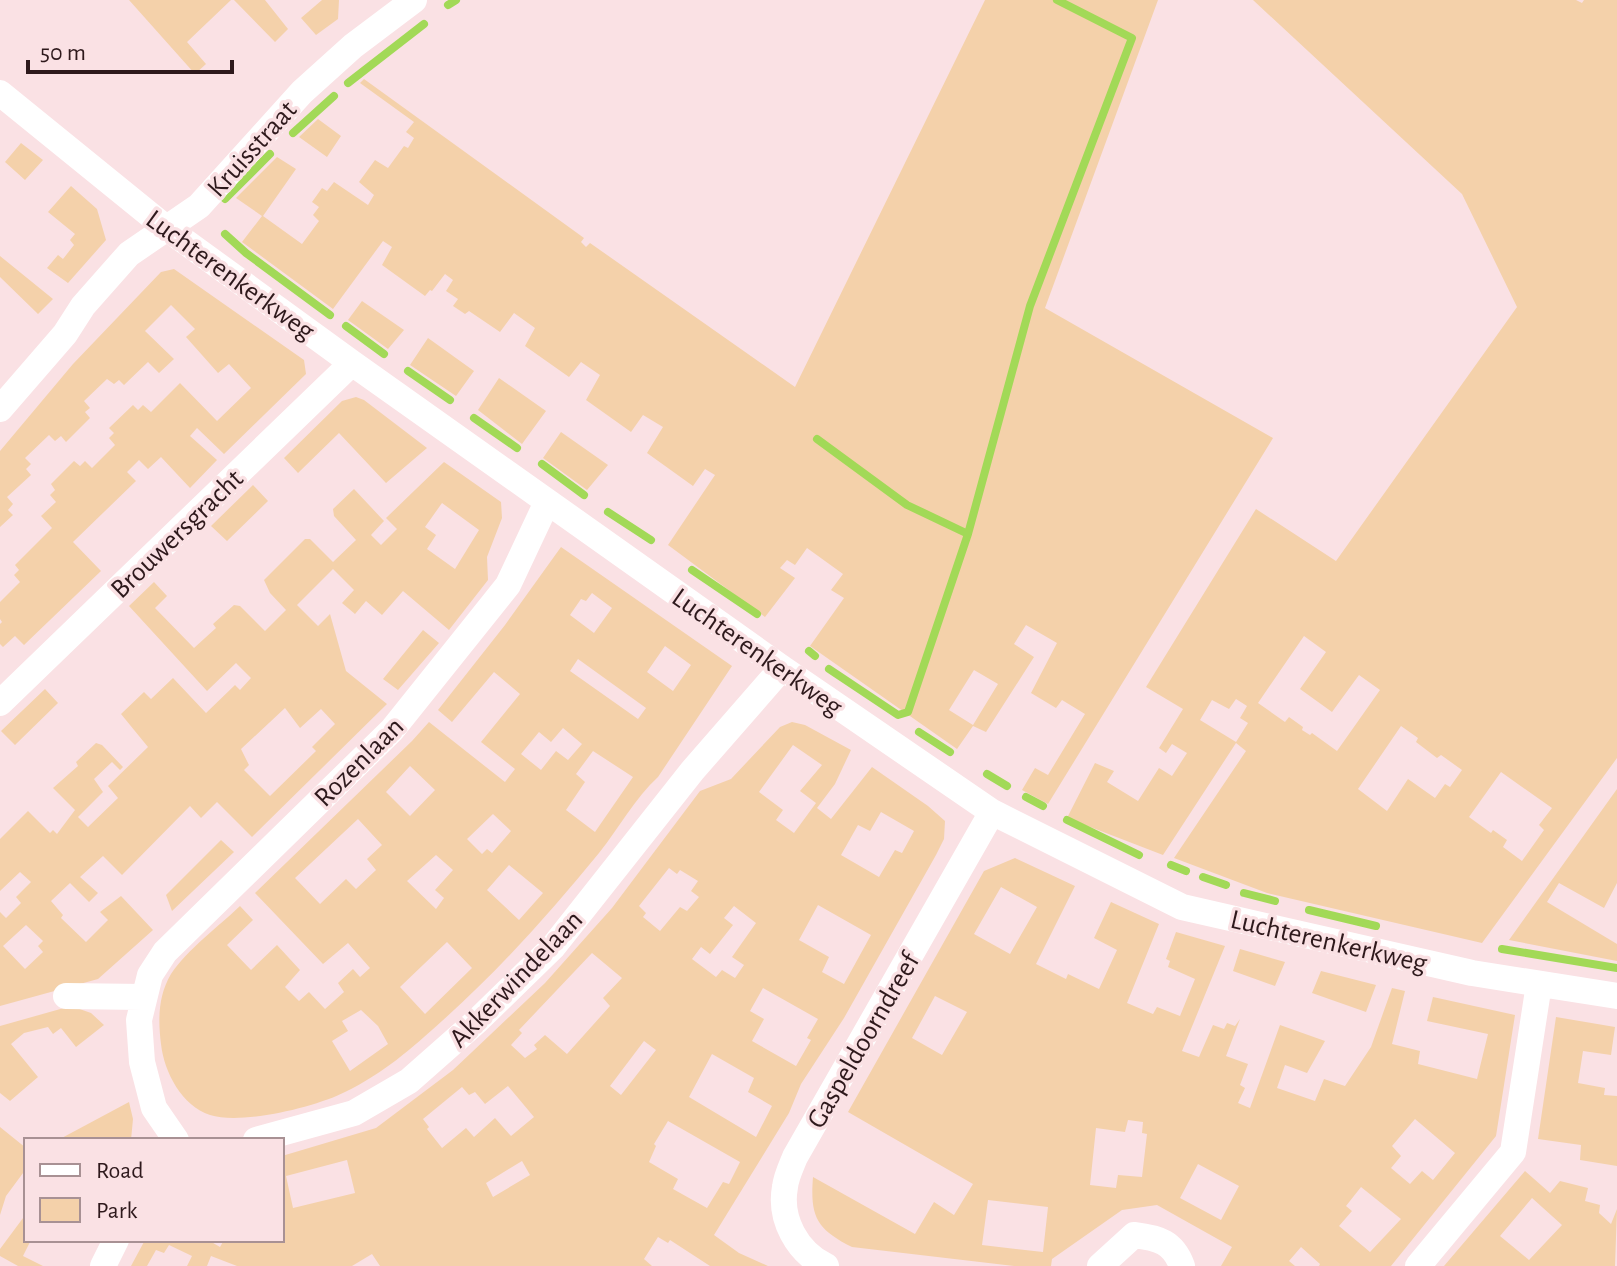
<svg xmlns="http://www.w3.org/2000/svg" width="1617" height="1266" viewBox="0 0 1617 1266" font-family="'Alegreya Sans',sans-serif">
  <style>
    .green { fill: #f4d1aa; fill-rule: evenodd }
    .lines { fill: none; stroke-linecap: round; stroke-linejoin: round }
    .stream { stroke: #a2d957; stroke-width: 8 }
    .minor { stroke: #fff; stroke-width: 26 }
    .labels { text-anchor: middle; stroke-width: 7; stroke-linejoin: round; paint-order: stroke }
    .street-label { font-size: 28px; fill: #2e191c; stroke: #fae1e4 }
  </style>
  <rect width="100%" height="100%" fill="#fae1e4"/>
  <path class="green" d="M129,0H231L187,42L206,64L195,74Z
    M234,0H265L288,29L275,42Z
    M322,0H339L338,19L316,35L301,18Z
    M985,0H1158L1045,308L1273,438L1048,804L1022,790L1035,768L1048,775L1085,714L1062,700L1056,708L1031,693L1057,643L1026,625L1014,644L1034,657L986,732L973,726L957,749L810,646L844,598L831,590L843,574L807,548L795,565L787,560L780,568L795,578L765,617L668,545L715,475L705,469L693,486L647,453L663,427L643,415L631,432L586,400L600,375L581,362L569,377L525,346L535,328L514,313L500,332L469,311L465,314L453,306L458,299L446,291L453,280L445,274L432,291L430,290L425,296L382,265L392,247L383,241L333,309L242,242L262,216L236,198L277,157L296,169L263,216L302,244L319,221L313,215L319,207L312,202L322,188L327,191L334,182L368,205L374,195L359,182L375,160L388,168L404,146L408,148L414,138L406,132L414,122L360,83L364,79L584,238L581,242L586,247L590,243L795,387ZM974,670L998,684L973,725L949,710Z
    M1253,0H1576L1582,3L1584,0H1617V758L1482,943L1267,893L1174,858L1246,751L1236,743L1163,855L1067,818L1095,763L1114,771L1107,782L1138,801L1159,768L1172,776L1187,753L1172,744L1166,753L1159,748L1183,709L1146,687L1256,509L1336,561L1517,307L1462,194ZM1304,636L1326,652L1300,689L1332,712L1359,675L1380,690L1337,751L1312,733L1310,735L1302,730L1303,727L1289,717L1285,722L1258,703ZM1236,699L1247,706L1240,718L1248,723L1236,742L1200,720L1212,700L1229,709ZM1401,726L1418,738L1416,742L1437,758L1441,755L1462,770L1450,787L1445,784L1435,798L1408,779L1387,811L1358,789ZM1501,772L1552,808L1539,825L1544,830L1522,861L1503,847L1507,840L1493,830L1491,833L1469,817Z
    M318,119L341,136L327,157L299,137Z
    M21,143L43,160L25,180L5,162Z
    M71,186L97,209L106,240L68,283L47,268L58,255L63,259L74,245L70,240L75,234L48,212Z
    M0,256L53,299L38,314L0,277Z
    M174,269L304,360L306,374L224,454L197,428L190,436L217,460L190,488L161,457L148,469L139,460L127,472L136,481L73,542L101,571L24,645L15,636L3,647L0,644V624L2,622L0,619V602L20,582L14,575L19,570L15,565L52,528L41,516L56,502L50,495L55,490L51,484L74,461L80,466L85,461L92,468L115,445L109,438L114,433L109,428L133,405L138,410L143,405L151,412L180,383L217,421L251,388L229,364L218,373L186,337L195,329L171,305L145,331L174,359L159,373L148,362L124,385L119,380L114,384L107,379L84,401L90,408L85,412L90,418L66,442L61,436L55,441L49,435L25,458L31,464L26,469L31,475L7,497L13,504L8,510L13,515L0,527V451L73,364L161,272Z
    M362,301L404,330L388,349L348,320Z
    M428,338L474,371L456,396L410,365Z
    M499,378L546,411L522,444L478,410Z
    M356,397L364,400L427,448L386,483L339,433L298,473L284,458L342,401Z
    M561,432L608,465L587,490L543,458Z
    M444,462L501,502L502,518L487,557L488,580L449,630L403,591L382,615L366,601L355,614L342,603L354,590L333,569L297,605L318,626L330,614L346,671L387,704L252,837L217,802L201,818L190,806L122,875L103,856L80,877L98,893L89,902L70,883L51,901L63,915L61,918L86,942L108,920L100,912L121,896L153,930L98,979L0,1006V912L6,918L21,903L16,897L31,882L20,872L0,891V839L28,811L50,833L53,830L57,834L75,810L53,788L78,766L76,762L96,743L102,745L123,767L120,770L112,762L94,779L103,792L78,817L88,827L118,798L108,786L148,747L121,714L144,692L151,699L173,678L206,713L235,685L240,690L251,678L236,663L207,691L129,606L154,582L167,596L155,608L194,648L216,628L213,624L234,605L240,606L265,631L286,610L270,593L264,580L305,539H310L333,562L356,540L334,516L333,509L354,489L384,521L371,535L381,545L397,529L386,518ZM442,503L479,530L455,569L427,549L436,535L425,527ZM285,708L300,728L321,709L335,724L312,747L316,751L270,796L244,770L249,765L241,749ZM26,925L43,941L38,946L43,952L25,969L3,946Z
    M253,485L268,501L227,541L211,526Z
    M561,547L732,666L658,777C635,798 619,828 599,853C550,913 500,969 442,1021C411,1049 384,1073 345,1092C316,1107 242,1125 210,1115C182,1106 164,1072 161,1044C158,1020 158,996 171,974C187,950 219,926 240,906L253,920L227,945L251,970L277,945L300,970L285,987L299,1001L309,992L325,1009L344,992L338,983L353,969L360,977L370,968L348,943L323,964L255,893L412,741L429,722L505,782L515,769L481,742L520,694L494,672L452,722L438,710L505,625ZM592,593L612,608L594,633L570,615L581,599L586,601ZM665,646L691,665L673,691L647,672ZM578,659L646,708L638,719L570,671ZM563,728L582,744L568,760L556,751L541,770L521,754L539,732L551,742ZM593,751L633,777L595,832L566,810L585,782L576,774ZM410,766L435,790L410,816L386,792ZM493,814L511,831L492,853L487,849L482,854L467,839ZM358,819L382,845L367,859L376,870L356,889L346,879L320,904L295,878ZM436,855L453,870L435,890L444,898L436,909L407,881ZM509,865L543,893L519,920L487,890ZM447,942L472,968L425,1014L400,987ZM361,1010L378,1026L388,1044L350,1071L332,1041L348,1031L342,1021Z
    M423,630L439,643L398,690L383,679Z
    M45,689L58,703L15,745L1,731Z
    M792,722L805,725L851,750L835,784L817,808L831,819L872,767L928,806L945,821L944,839L936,855L844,1018L801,1084L789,1113L714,1235L739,1253L768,1266H710L670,1240L668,1243L658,1237L644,1259L652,1266H380L372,1254L352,1266H237L211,1256L207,1266H187L192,1256L169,1245L164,1253L156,1250L147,1266H131L145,1240H208L220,1247L224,1240H282V1156L376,1128L453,1070L545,983L612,908L700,791L731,779L780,727ZM793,745L822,765L800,791L816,803L794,833L776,820L783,810L759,792ZM881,812L914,831L902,853L895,850L879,877L841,855L858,825L870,831ZM669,868L677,874L680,870L698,881L691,891L699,897L687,911L680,907L660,931L643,917L646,913L639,906ZM818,905L871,935L844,984L822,972L829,957L799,940ZM734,906L756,923L732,957L744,965L735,978L722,970L716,977L692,959L701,947L710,954L733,925L724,918ZM592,953L622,978L603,998L610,1006L567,1054L545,1035L534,1045L537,1049L525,1058L511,1045L522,1033L519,1030ZM763,988L818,1019L807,1038L811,1040L796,1066L752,1041L764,1019L750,1011ZM644,1041L656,1050L621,1095L610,1086ZM712,1054L754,1078L748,1092L772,1106L756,1137L689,1097ZM508,1086L534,1117L511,1136L495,1118L474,1137L466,1128L442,1148L427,1129L429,1127L423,1119L462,1087L469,1095L475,1092L485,1104ZM668,1121L740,1162L729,1184L723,1182L707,1208L673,1189L678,1179L649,1162L656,1146L654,1144ZM347,1160L355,1193L293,1208L286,1176ZM522,1161L530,1175L493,1197L486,1183Z
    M1617,789V883L1604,908L1559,883L1547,902L1617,944V961L1509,940Z
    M221,840L234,852L172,911L166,895Z
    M1015,858L1075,886L1036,964L1066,979L1068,974L1099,989L1117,950L1094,938L1111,902L1159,924L1127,1003L1153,1014L1157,1007L1180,1016L1195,979L1168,967L1170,961L1166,959L1176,932L1225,946L1182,1051L1199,1057L1213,1025L1224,1029L1227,1023L1235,1026L1240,1019L1226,1056L1248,1064L1240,1085L1245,1088L1238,1103L1250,1108L1280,1025L1325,1041L1307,1073L1285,1065L1277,1088L1315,1101L1324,1079L1345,1086L1371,1047L1392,988L1405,991L1392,1044L1420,1051L1418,1064L1477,1079L1488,1034L1427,1021L1433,997L1515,1015L1496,1136L1391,1266H1319L1320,1264L1301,1247L1289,1261L1295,1266H1221L1232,1247L1157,1205L1122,1210L1052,1259L1051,1266H1014L852,1247C816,1229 810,1216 813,1177L915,1234L934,1202L954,1215L973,1184L848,1112L984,871ZM1001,887L1037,907L1010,954L974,934ZM935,996L967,1012L942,1055L912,1038ZM1415,1119L1455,1153L1433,1180L1422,1171L1410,1184L1391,1168L1401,1156L1392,1146ZM1128,1120L1143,1122L1142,1133L1147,1134L1142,1177L1118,1175L1116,1188L1090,1185L1096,1128L1125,1132ZM1198,1164L1239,1186L1221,1220L1180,1198ZM1361,1187L1401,1219L1370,1252L1339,1226L1352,1211L1346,1206ZM988,1200L1048,1207L1043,1252L982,1245Z
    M1240,949L1285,962L1275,986L1233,971Z
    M1321,971L1376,985L1366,1012L1312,993Z
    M71,1006L91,1013L104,1025L76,1047L61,1028L53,1034L48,1027L24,1033L11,1044L38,1077L10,1101L0,1093V1026Z
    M1556,1017L1615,1027L1611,1055L1583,1051L1578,1083L1605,1088L1604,1095L1617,1096V1166L1580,1160L1581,1145L1538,1139Z
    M129,1102L133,1119L131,1140H58Z
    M0,1127L26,1148V1169L6,1196L0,1215Z
    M1525,1171L1550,1193L1560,1181L1588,1188L1585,1201L1600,1205L1599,1213L1611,1224L1617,1209L1615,1266H1444ZM1532,1198L1562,1225L1529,1260L1500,1236Z
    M26,1214V1240H31L23,1256L43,1266H18L0,1256V1249Z"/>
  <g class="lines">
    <path class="stream" d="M448,5L456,0
      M348,83L424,24
      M293,133L334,96
      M225,199L270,154
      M225,234L246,253L330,315
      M346,326L384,354
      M408,371L450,400
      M474,418L517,448
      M817,439L907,505L968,534
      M542,464L584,495
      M608,512L651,540
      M692,570L757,614
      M809,651L815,656
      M829,669L898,715L908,712L968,534L1030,306L1132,38L1057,0
      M919,732L950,752
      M987,774L1007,786
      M1026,797L1043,806
      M1067,820L1139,855
      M1171,865L1186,871
      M1203,877L1226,885
      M1244,893L1275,901
      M1309,910L1376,926
      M1502,949L1617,968"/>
    <path class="minor" d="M0,93L165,227L352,363L782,668L992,812L1182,907L1472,973L1617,996
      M0,409L65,334L83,306L129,254L199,206L302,92L353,46L414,0
      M0,703L352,363
      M66,996L143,997
      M176,1140L154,1108L142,1062L139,1020L150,975L165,952L392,730L508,585L547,502
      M256,1140L354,1113L409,1081L477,1021L553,947L693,770L782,668
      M103,1266L116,1240
      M826,1266C797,1252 779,1219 785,1187C786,1177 791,1167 795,1157L992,812
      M1100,1266L1134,1235C1159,1238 1173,1242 1182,1266
      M1418,1266L1513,1152L1539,984"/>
  </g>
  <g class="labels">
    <g class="street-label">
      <text transform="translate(251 148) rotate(-48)" y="10">Kruisstraat</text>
      <text transform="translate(231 274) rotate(36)" y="10">Luchterenkerkweg</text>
      <text transform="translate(176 533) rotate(-44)" y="10">Brouwersgracht</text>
      <text transform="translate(758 651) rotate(35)" y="10">Luchterenkerkweg</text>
      <text transform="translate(358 761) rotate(-45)" y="10">Rozenlaan</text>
      <text transform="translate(1329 940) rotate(13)" y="10">Luchterenkerkweg</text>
      <text transform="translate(515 978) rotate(-46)" y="10">Akkerwindelaan</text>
      <text transform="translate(862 1040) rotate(-60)" y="10">Gaspeldoorndreef</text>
    </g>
  </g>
  <rect x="24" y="1138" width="260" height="104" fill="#fae1e4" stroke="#a89194" stroke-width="2"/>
  <rect x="40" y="1164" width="40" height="12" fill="#ffffff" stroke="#a89194" stroke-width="2"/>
  <text x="96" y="1178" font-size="24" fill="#2e191c">Road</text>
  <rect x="40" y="1198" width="40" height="24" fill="#f4d1aa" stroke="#a89194" stroke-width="2"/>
  <text x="96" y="1218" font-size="24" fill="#2e191c">Park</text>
  <path d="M28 60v12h204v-12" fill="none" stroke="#2e191c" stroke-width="4"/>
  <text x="40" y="60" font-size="24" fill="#2e191c" stroke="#fae1e4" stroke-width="6" paint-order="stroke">50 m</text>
</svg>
